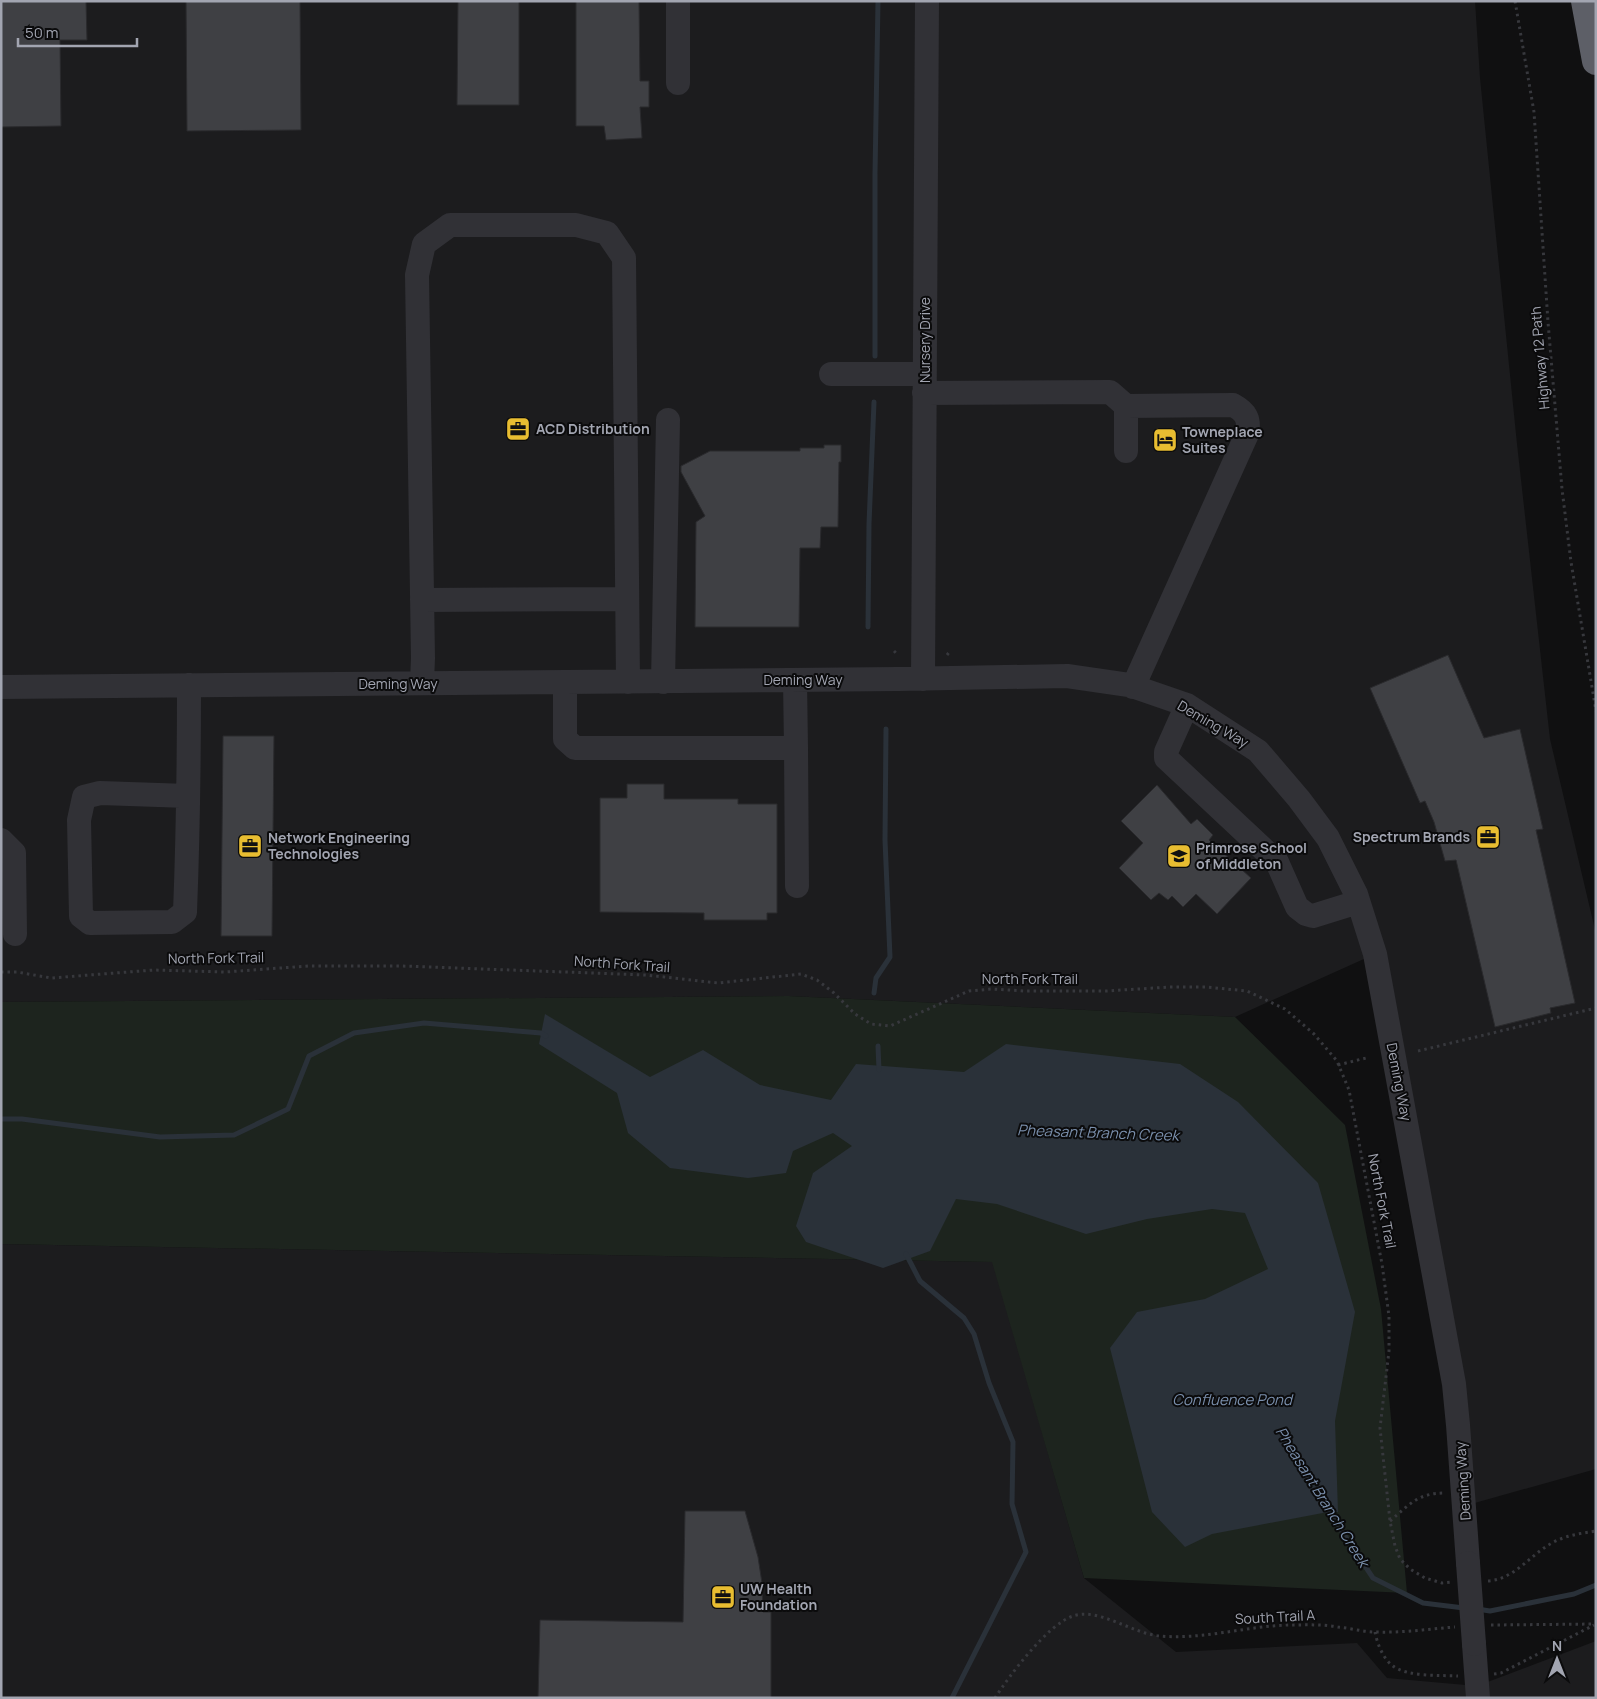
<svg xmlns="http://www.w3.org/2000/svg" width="1597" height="1699" viewBox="0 0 1597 1699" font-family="Manrope,sans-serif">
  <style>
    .built { fill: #1c1c1e }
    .green { fill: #1d241e }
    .water { fill: #2a3139 }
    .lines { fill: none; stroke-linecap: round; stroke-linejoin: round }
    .stream { stroke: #2a3139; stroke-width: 5 }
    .building { fill: #3f4044; stroke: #2a2a2d }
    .path { stroke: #37383d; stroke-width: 3; stroke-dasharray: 2.5 4; stroke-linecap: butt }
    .minor { stroke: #313136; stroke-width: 24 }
    .highway { stroke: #5d5f67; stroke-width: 28 }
    .minor-bridge { stroke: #313136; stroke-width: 24 }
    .labels { text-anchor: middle; stroke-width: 4; stroke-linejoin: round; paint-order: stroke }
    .street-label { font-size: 14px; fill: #a2a5b1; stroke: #0b0b0c }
    .poi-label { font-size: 14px; font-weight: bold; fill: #a2a5b1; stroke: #0b0b0c; text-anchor: start }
    .water-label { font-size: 15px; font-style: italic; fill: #7a8fac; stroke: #0b0b0c }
  </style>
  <rect width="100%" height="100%" fill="#101011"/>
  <path class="built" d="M1,1H1475L1480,78L1517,444L1550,739L1596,934V1469L1464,1506L1375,954L1235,1017L788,996L1,1002Z
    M1,1244L993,1262L1084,1578L1176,1652L1357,1643L1387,1678L1477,1686L1596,1641V1698H1Z"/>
  <path class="green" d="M788,996L1235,1017L1345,1125L1381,1309L1407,1593L1084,1578L992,1262L1,1244V1002Z"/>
  <path class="water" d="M545,1014L650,1077L703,1050L760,1085L831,1100L856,1064L964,1072L1006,1044L1180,1064L1238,1102L1318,1183L1355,1312L1335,1421L1338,1512H1328L1212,1534L1185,1547L1152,1512L1110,1348L1137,1312L1205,1299L1268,1269L1245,1213L1212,1209L1147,1219L1086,1234L997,1204L956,1199L930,1251L883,1268L806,1242L796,1226L813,1173L852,1146L833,1133L793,1151L786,1173L748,1178L670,1168L628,1133L617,1093L539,1044Z"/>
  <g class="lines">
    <path class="stream" d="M875,356V174L878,1
      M868,627L869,524L874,402
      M874,993L876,978L890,957L885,840L886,729
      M878,1046L879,1070
      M1,1119H22L160,1137L234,1135L288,1109L309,1056L354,1033L424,1023L541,1033L546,1036
      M906,1254L920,1281L964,1318L974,1334L989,1383L1013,1442L1012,1504L1026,1552L952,1698
      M1325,1506L1373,1578L1423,1603L1464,1608
      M1477,1609L1490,1611L1574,1594L1596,1585"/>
  </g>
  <path class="building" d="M2,1H86L87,40H60L61,126L1,127Z
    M186,1H300L301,130L187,131Z
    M458,1H519V105H457Z
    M576,1H639L640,81H649V107H640L642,138L606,140L604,126H576Z
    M824,445H841V462H839L838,527H821L820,548H800L799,627H695L696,522L705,516L681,472V466L710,451H800V448H824Z
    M1448,655L1484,738L1520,729L1543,829L1536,830L1575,1003L1550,1008L1551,1013L1495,1027L1456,860L1445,861L1434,822L1425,801L1420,803L1370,688Z
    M223,736H274L272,936H221Z
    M627,784H664V799H738V804H777V913H767V920H704V913L600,912V798H627Z
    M1157,785L1191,824L1197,819L1213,835L1209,840L1251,878L1217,914L1196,894L1183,907L1172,896L1168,900L1159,893L1151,900L1119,868L1143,843L1121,821Z
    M685,1511H745L758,1557L762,1583L763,1612H771V1698H538L540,1620L683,1622Z"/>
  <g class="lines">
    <path class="path" d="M1515,1L1534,112L1548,322L1562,489L1571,562L1596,711
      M894,651L898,655
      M947,655L951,650
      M1,972H17L51,978L154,970L225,972L308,966H402L646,975L718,983L801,974L817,980L834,993L855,1014L871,1024L890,1026L969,991L992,989L1025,991H1106L1171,987H1206L1247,991L1285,1009L1314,1034L1337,1061L1349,1090L1382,1264L1389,1316V1351L1380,1428L1390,1521L1395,1546L1400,1559L1410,1569L1425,1578L1442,1583L1451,1582
      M1418,1051L1596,1008
      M1338,1065L1366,1058
      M1390,1521C1410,1504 1418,1493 1445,1493
      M1488,1581C1517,1579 1532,1551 1558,1540C1569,1535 1583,1533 1596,1531
      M1491,1625L1596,1624
      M1375,1632C1377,1643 1383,1659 1393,1666C1407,1677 1441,1675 1458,1676
      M1494,1674L1501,1673L1594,1625
      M995,1698C1009,1676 1048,1624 1073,1616C1098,1607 1133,1634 1160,1636C1202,1640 1247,1626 1289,1625C1305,1625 1322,1624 1338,1627C1350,1628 1363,1632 1376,1632C1402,1633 1429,1629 1455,1627"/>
    <path class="minor" d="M678,1V83
      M831,374H924
      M924,393L1110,392L1126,406L1233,405C1246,412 1250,419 1247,434L1133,687
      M1126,451V406
      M422,600L627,599
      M923,679L927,1
      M795,680L796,748
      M565,682V739L575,748H796L797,886
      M663,682L668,420
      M422,683L423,658L417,275L424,244L450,225H576L607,233L624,258L628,682
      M1,687L898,679L1067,676L1129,685L1187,705L1258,751L1299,799L1328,838L1356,894L1375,954L1454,1384L1458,1425L1468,1563
      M1187,705L1166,752V758L1277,862L1297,907L1306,914L1313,916L1358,902
      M188,796L100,793L84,797L79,820L81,916L90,923L172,922L185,912C188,836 189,761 189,685
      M1,840L14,853L15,934
      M1474,1644L1478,1698"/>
    <path class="highway" d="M1585,1L1596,61"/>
    <path class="minor-bridge" d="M1468,1563L1474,1644"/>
  </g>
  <defs>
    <symbol id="office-square" viewBox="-11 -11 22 22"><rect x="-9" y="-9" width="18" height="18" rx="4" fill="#e8bd31" stroke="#0b0b0c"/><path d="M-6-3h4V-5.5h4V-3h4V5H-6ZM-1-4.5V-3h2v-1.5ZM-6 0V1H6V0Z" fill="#111"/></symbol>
    <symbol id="hotel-square" viewBox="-11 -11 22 22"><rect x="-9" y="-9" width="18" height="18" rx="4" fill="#e8bd31" stroke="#0b0b0c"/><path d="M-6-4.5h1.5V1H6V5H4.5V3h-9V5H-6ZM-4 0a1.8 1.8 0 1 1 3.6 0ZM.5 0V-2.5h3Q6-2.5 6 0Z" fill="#111"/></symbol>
    <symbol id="school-square" viewBox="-11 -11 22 22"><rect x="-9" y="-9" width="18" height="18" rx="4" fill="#e8bd31" stroke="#0b0b0c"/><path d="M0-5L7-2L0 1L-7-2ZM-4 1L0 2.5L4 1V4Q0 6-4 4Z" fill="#111"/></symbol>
  </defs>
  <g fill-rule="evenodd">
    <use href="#office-square" x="504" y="415" width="28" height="28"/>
    <use href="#hotel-square" x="1151" y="426" width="28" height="28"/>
    <use href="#office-square" x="1474" y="823" width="28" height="28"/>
    <use href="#office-square" x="236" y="832" width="28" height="28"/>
    <use href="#school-square" x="1165" y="842" width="28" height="28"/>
    <use href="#office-square" x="709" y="1583" width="28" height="28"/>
  </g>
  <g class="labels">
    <g class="street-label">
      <text transform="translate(925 340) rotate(-90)" y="5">Nursery Drive</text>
      <text transform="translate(1540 358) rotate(-95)" y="5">Highway 12 Path</text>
      <text x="803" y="685">Deming Way</text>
      <text x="398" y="689">Deming Way</text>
      <text transform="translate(1213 724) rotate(30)" y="5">Deming Way</text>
      <text transform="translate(216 958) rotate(-1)" y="5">North Fork Trail</text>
      <text transform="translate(622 964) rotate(4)" y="5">North Fork Trail</text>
      <text x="1030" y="984">North Fork Trail</text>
      <text transform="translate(1399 1082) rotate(79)" y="5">Deming Way</text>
      <text transform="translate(1382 1201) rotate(79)" y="5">North Fork Trail</text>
      <text transform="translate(1463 1481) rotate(-94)" y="5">Deming Way</text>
      <text transform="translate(1275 1617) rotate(-3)" y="5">South Trail A</text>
    </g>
    <g class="poi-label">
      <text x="536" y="434">ACD Distribution</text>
      <text x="1182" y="437">Towneplace<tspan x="1182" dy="16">Suites</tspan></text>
      <text x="1470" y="842" text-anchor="end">Spectrum Brands</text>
      <text x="268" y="843">Network Engineering<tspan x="268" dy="16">Technologies</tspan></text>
      <text x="1196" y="853">Primrose School<tspan x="1196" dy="16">of Middleton</tspan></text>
      <text x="740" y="1594">UW Health<tspan x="740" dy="16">Foundation</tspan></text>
    </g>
    <g class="water-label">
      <text transform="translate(1098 1133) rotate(2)" y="5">Pheasant Branch Creek</text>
      <text x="1232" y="1405">Confluence Pond</text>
      <text transform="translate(1322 1497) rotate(58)" y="5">Pheasant Branch Creek</text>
    </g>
  </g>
  <rect width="1597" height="1699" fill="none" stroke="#a2a5b1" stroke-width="5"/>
  <g transform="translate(1557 1659)" stroke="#0b0b0c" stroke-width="4" paint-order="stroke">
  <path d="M0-4L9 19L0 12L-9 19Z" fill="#a2a5b1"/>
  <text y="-8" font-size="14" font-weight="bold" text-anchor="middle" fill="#a2a5b1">N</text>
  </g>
  <path d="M18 38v8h119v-8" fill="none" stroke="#a2a5b1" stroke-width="2.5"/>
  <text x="25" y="38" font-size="15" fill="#a2a5b1" stroke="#0b0b0c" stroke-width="4" paint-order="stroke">50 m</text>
</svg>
